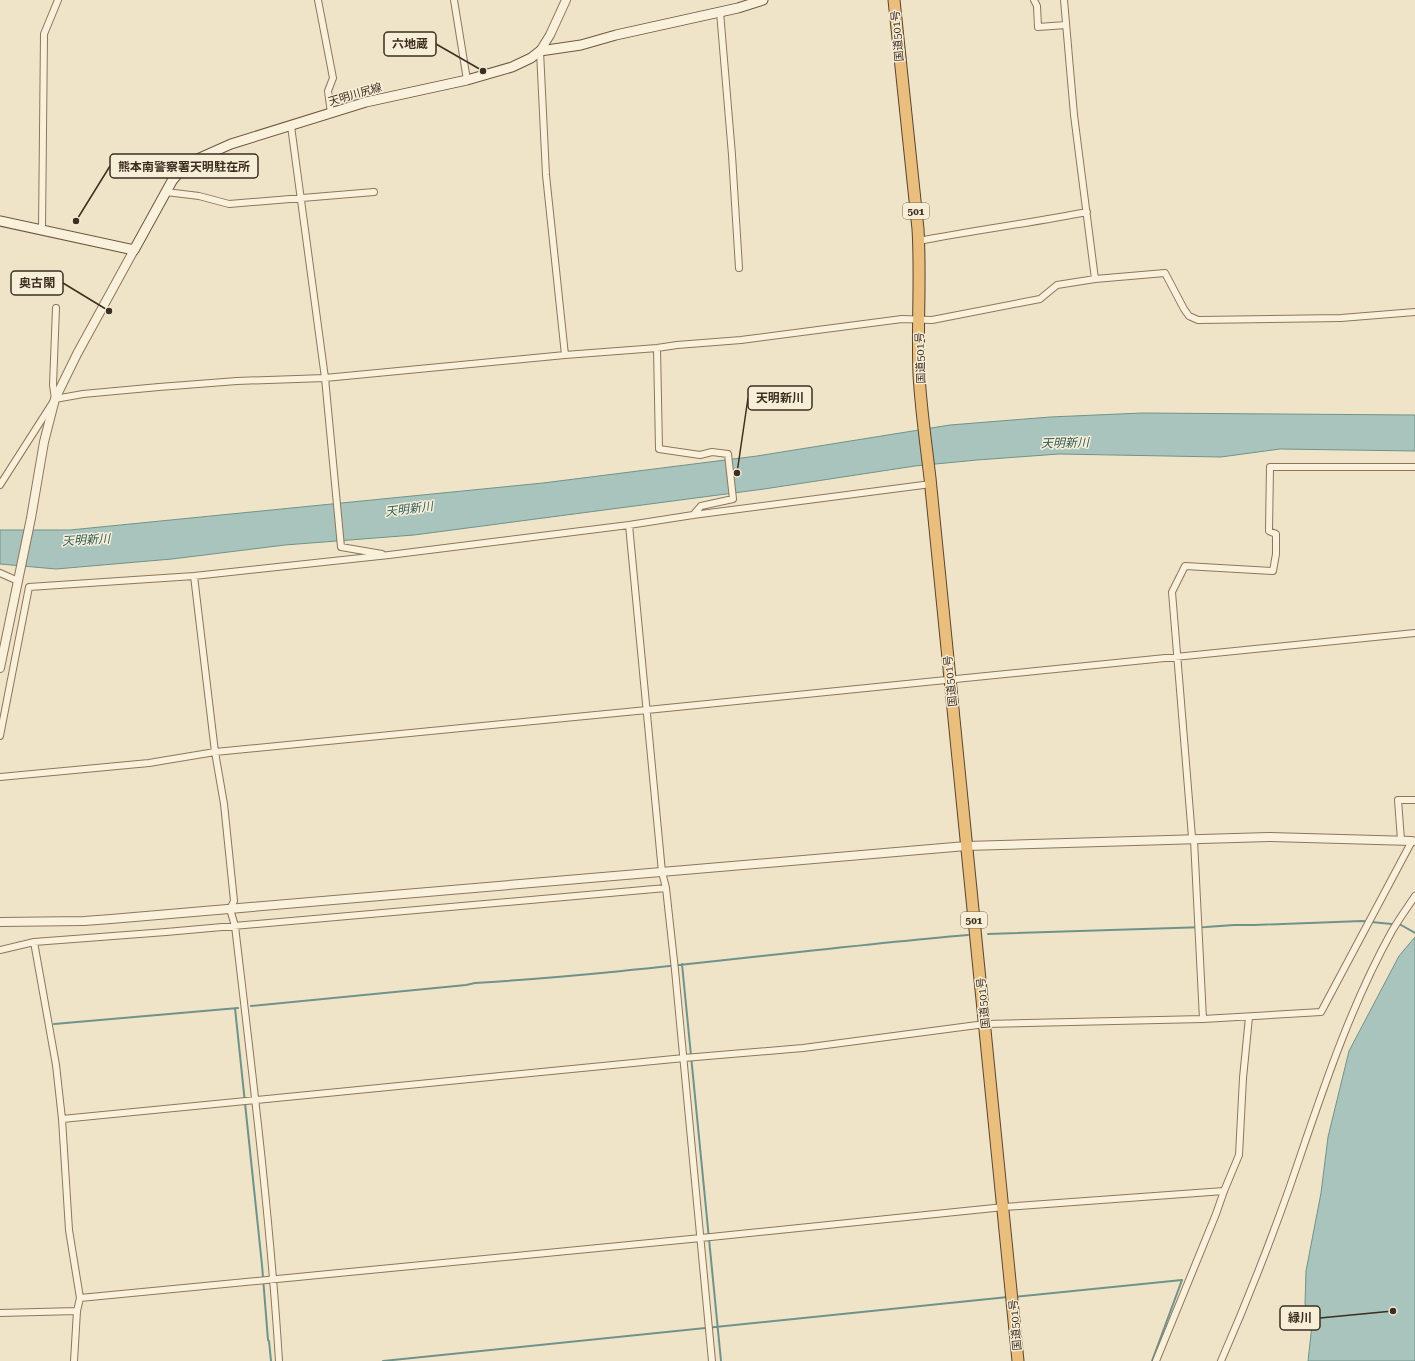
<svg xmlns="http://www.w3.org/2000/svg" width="1415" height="1361" viewBox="0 0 1415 1361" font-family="'Roboto Serif','Noto Sans JP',serif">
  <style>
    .water { fill: #a9c4bc; stroke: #6f938a }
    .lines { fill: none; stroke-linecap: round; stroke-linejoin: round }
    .stream { stroke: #6f938a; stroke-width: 2 }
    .minor-casing { stroke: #8d765c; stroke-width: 8 }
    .tertiary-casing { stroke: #8d765c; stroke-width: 10 }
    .secondary-casing { stroke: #6f573f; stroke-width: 11 }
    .trunk-casing { stroke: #5b4430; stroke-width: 13 }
    .minor { stroke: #faf1dc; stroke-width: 6 }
    .tertiary { stroke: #faf1dc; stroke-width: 8 }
    .secondary { stroke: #faf1dc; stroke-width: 9 }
    .trunk { stroke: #eabe7c; stroke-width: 11 }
    .labels { text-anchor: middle; stroke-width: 3; stroke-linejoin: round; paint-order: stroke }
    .shield { fill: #f7eed8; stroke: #756857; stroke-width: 1 }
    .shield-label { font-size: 10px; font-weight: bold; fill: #3d2e20 }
    .street-label { font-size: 11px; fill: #3d2e20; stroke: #f7eed8 }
    .water-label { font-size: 12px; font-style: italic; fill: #2f5d5a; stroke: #f7eed8 }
    .leader { fill: none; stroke: #3d2e20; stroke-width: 1.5 }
    .callout-dot { fill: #3d2e20; stroke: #f7eed8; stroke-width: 1.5 }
    .callout { fill: #f7eed8; stroke: #3d2e20; stroke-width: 1.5 }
    .callout-label { font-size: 12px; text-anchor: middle; font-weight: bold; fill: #3d2e20 }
  </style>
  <rect width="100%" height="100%" fill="#f0e4c8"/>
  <path class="water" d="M1142,413L1415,415V451L1280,449L1221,457L1059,454L977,460L915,466L764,489L414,535L285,545L172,559L56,569L0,564V530H70L543,483L757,456L950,425L1050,417Z
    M1415,937V1361H1308L1312,1325L1305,1304L1306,1271L1321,1193L1328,1137L1349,1051L1399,956Z"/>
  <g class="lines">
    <path class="stream" d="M988,934L1206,927L1234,925H1255L1362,921L1401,925L1415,933
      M682,964L721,1361
      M251,1006L466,985L475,983C640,973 804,949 968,935
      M235,1008L262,1265L268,1340L269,1341L271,1361
      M54,1024L238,1008
      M1014,1297L1182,1280L1152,1361
      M383,1361L1008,1297"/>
    <defs>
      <path id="minor" d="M318,0L333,78L328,91L331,113
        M454,0L467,80
        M1034,0L1037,6L1038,27L1066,25
        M1064,0L1074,115L1095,279
        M720,12L732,155L739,268
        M540,51L546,175L565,355
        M291,126L325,378L341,547L382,554
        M166,192L199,196L229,204L374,192
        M42,229L44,34L58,0
        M919,241C975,230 1031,223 1087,212
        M657,348L659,449L700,455L712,452L728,454L733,499L701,506L693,515
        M55,399L83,394L159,387L237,381L325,378L565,355L657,348L677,345L741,340L902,319L932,320L1040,299L1057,285L1095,279L1165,273L1184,309L1189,316L1198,320L1341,318L1415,312
        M0,485L55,399L53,385L56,308
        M629,525L662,872L666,888L675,970L712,1361
        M0,573L18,581
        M194,576L215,752L224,804L234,901L230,909L235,926C252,1071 270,1215 279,1361
        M0,736L29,587L194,576L389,555L629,525L693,515L931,484
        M0,777L149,763L215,752L647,710L1415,633
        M1401,840L1398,800H1415
        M34,942L56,1065L62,1119L69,1230L80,1298L77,1311L74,1361
        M0,950L34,942L166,932L666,888
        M1203,1019L1194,840L1192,837L1172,592L1185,566L1273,571L1276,554V534L1269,531L1270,467H1415
        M62,1119L684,1058L803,1048L985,1024L1203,1019L1321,1012L1412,841L1415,842
        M80,1298L701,1238L1004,1207L1224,1191
        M0,1313L77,1311
        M1156,1361L1216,1214L1224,1191L1239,1155L1243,1078L1249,1017
        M1221,1361C1246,1304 1268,1248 1289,1189C1319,1102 1347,1012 1392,931C1399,919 1407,908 1415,896"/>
      <path id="tertiary" d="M540,51L550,35L566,0
        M0,668L31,518L44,442L55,399L77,354L134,250
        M0,922L84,921L111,919L966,846L1269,837L1412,841"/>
      <path id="secondary" d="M0,221L134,250L172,181L186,164L231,144L366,102L467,80L512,67L531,58L540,51L581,45L616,35L738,8L763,0"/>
      <path id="trunk" d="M894,0L918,229C921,278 917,327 919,375C921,410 926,444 930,478L1018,1361"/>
    </defs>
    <use href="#minor" class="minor-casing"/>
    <use href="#tertiary" class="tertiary-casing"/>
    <use href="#secondary" class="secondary-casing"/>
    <use href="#trunk" class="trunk-casing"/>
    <use href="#minor" class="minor"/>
    <use href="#tertiary" class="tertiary"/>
    <use href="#secondary" class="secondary"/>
    <use href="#trunk" class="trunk"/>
  </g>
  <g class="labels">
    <g class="shield">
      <rect x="903" y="203" width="26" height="16" rx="3"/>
      <rect x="961" y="912" width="26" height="16" rx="3"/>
    </g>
    <g class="shield-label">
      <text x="916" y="215">501</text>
      <text x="974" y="924">501</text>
    </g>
    <g class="street-label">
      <text transform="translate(897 36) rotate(-95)" y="4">国道501号</text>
      <text transform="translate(355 94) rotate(-16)" y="4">天明川尻線</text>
      <text transform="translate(920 358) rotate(-92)" y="4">国道501号</text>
      <text transform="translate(950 681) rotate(-96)" y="4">国道501号</text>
      <text transform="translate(983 1003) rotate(-96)" y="4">国道501号</text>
      <text transform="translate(1015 1325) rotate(-95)" y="4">国道501号</text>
    </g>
    <g class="water-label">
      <text transform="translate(1065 443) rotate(-1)" y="4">天明新川</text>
      <text transform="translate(409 509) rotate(-7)" y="4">天明新川</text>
      <text transform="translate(86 540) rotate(-3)" y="4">天明新川</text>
    </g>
  </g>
  <path class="leader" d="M483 71L436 44M76 221L110 166M109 311L63 283M737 473L748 398M1393 1311L1320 1318"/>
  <g class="callout-dot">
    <circle cx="483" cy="71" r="4"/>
    <circle cx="76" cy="221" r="4"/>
    <circle cx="109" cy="311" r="4"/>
    <circle cx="737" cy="473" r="4"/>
    <circle cx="1393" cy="1311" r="4"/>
  </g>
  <g class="callout">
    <rect x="384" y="32" width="52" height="24" rx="4"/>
    <rect x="110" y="154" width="148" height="24" rx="4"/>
    <rect x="11" y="271" width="52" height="24" rx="4"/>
    <rect x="748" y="386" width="64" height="24" rx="4"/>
    <rect x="1280" y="1306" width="40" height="24" rx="4"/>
  </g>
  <g class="callout-label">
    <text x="410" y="48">六地蔵</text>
    <text x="184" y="171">熊本南警察署天明駐在所</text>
    <text x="37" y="287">奥古閑</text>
    <text x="780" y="402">天明新川</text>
    <text x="1300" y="1322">緑川</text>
  </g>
</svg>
